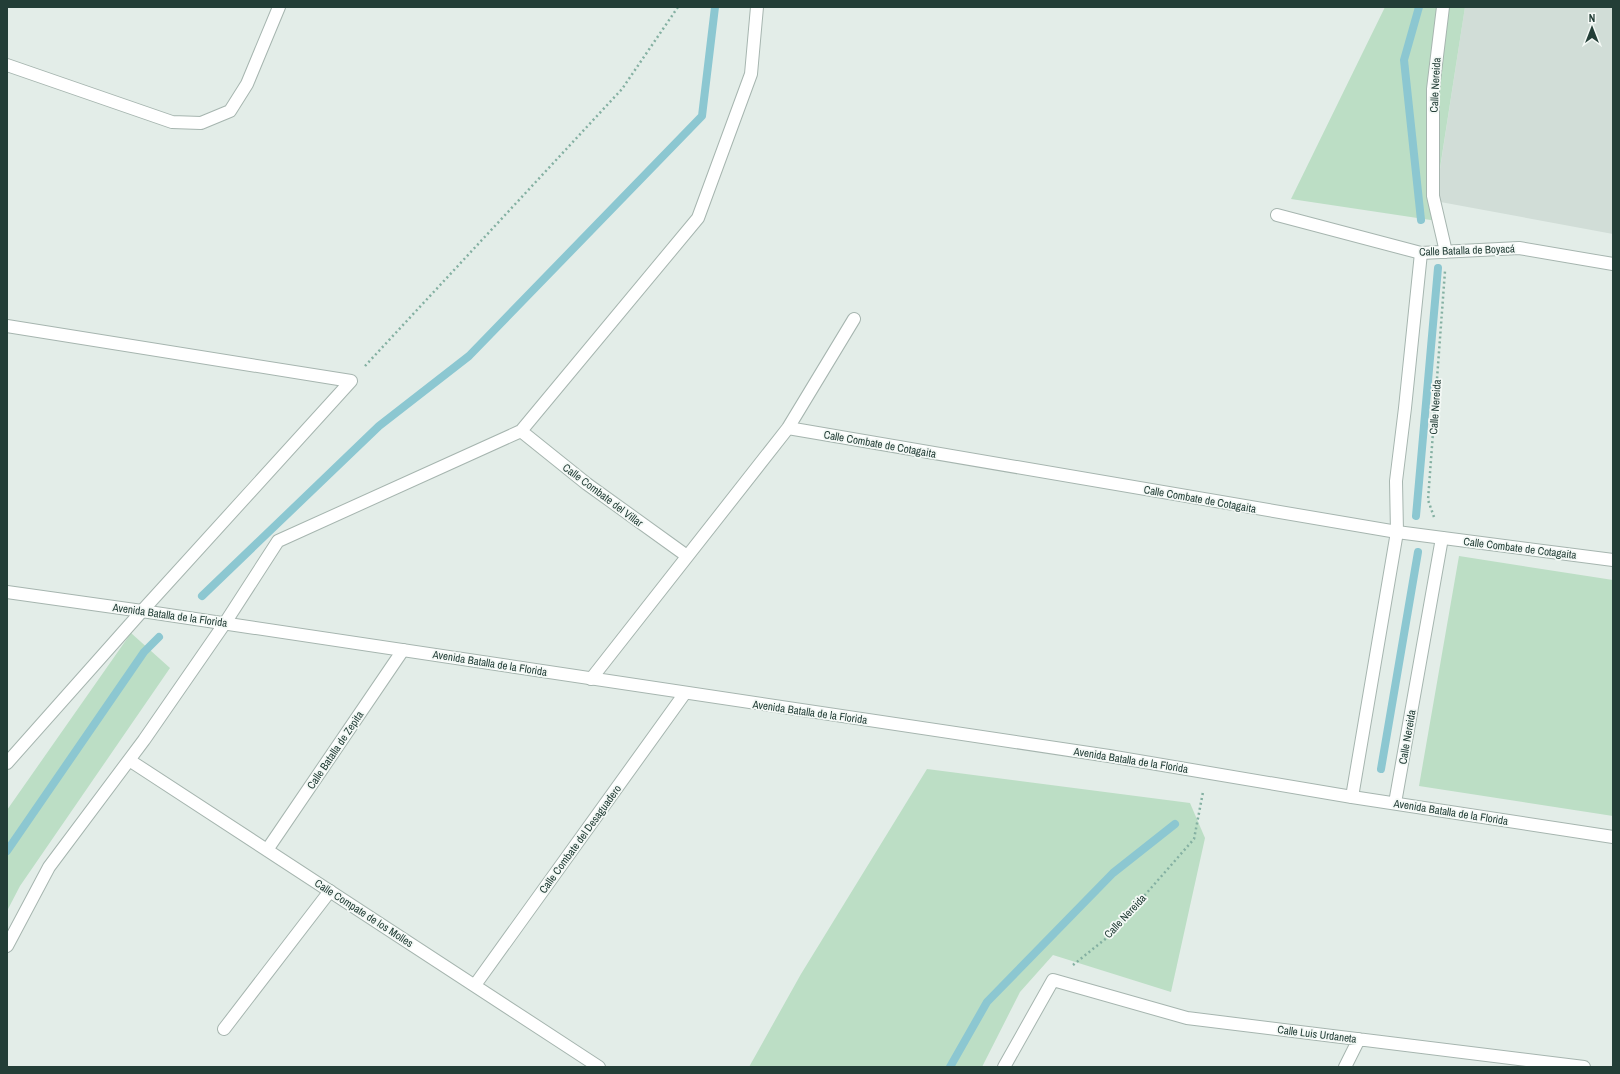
<svg xmlns="http://www.w3.org/2000/svg" width="1620" height="1074" viewBox="0 0 1620 1074" font-family="'Archivo Narrow',sans-serif">
  <style>
    .built { fill: #d1ddd7 }
    .green { fill: #bcdec5 }
    .lines { fill: none; stroke-linecap: round; stroke-linejoin: round }
    .stream { stroke: #8cc7d1; stroke-width: 8 }
    .service-casing { stroke: #a6b5af; stroke-width: 14 }
    .minor-casing { stroke: #a6b5af; stroke-width: 14 }
    .tertiary-casing { stroke: #a6b5af; stroke-width: 14 }
    .path { stroke: #84b0a2; stroke-width: 2.5; stroke-dasharray: 2 3; stroke-linecap: butt }
    .service { stroke: #fff; stroke-width: 12 }
    .minor { stroke: #fff; stroke-width: 12 }
    .tertiary { stroke: #fff; stroke-width: 12 }
    .labels { text-anchor: middle; stroke-width: 3.5; stroke-linejoin: round; paint-order: stroke }
    .street-label { font-size: 11px; fill: #233e37; stroke: #f4f9f6 }
  </style>
  <rect width="100%" height="100%" fill="#e3ede8"/>
  <path class="built" d="M1465,7H1613V234L1435,201Z"/>
  <path class="green" d="M1385,7H1465L1435,200L1444,222L1291,199Z
    M1459,556L1613,580V816L1419,786Z
    M131,633L170,668L20,886L7,911V810Z
    M927,769L1190,803L1205,838L1171,992L1053,955L1020,992L982,1067H749L801,974Z"/>
  <g class="lines">
    <path class="stream" d="M1419,7L1404,60L1421,220
      M1416,516L1438,268
      M202,596L379,426L469,356L702,116L715,7
      M1381,769L1418,552
      M7,851L144,652L159,637
      M950,1067L987,1002L1113,873L1175,824"/>
    <defs>
      <path id="service" d="M1352,797L1397,532L1396,481L1405,408L1421,253
        M1395,803L1442,538
        M224,1029L330,891"/>
      <path id="minor" d="M1443,7L1433,89V196L1446,252
        M7,65L172,122L201,123L230,111L247,84L279,7
        M1277,215L1421,253L1519,248L1613,264
        M7,326L351,381
        M788,428L1397,532L1613,560
        M521,431L587,484L687,556
        M591,679L788,428L854,319
        M129,760L599,1067
        M7,763L142,611L351,381
        M267,850L403,650
        M7,946L49,867L144,740L225,623L278,541L521,431L698,218L751,74L757,7
        M475,985L685,693
        M1004,1067L1053,980L1187,1018L1584,1067
        M1345,1067L1359,1039"/>
      <path id="tertiary" d="M7,592L142,611L1109,756L1352,797L1613,837"/>
    </defs>
    <use href="#service" class="service-casing"/>
    <use href="#minor" class="minor-casing"/>
    <use href="#tertiary" class="tertiary-casing"/>
    <path class="path" d="M365,366L622,89L678,7
      M1434,517L1428,500L1445,271
      M1073,965L1109,936L1194,839L1203,792"/>
    <use href="#service" class="service"/>
    <use href="#minor" class="minor"/>
    <use href="#tertiary" class="tertiary"/>
  </g>
  <g class="labels">
    <g class="street-label">
      <text transform="translate(1435 85) rotate(-87)" y="4">Calle Nereida</text>
      <text transform="translate(1467 250) rotate(-2)" y="4">Calle Batalla de Boyacá</text>
      <text transform="translate(1435 407) rotate(-86)" y="4">Calle Nereida</text>
      <text transform="translate(880 444) rotate(10)" y="4">Calle Combate de Cotagaita</text>
      <text transform="translate(603 495) rotate(37)" y="4">Calle Combate del Villar</text>
      <text transform="translate(1200 499) rotate(10)" y="4">Calle Combate de Cotagaita</text>
      <text transform="translate(1520 548) rotate(7)" y="4">Calle Combate de Cotagaita</text>
      <text transform="translate(170 615) rotate(8)" y="4">Avenida Batalla de la Florida</text>
      <text transform="translate(490 663) rotate(9)" y="4">Avenida Batalla de la Florida</text>
      <text transform="translate(810 712) rotate(8)" y="4">Avenida Batalla de la Florida</text>
      <text transform="translate(1407 737) rotate(-80)" y="4">Calle Nereida</text>
      <text transform="translate(335 750) rotate(-56)" y="4">Calle Batalla de Zepita</text>
      <text transform="translate(1131 760) rotate(9)" y="4">Avenida Batalla de la Florida</text>
      <text transform="translate(1451 812) rotate(9)" y="4">Avenida Batalla de la Florida</text>
      <text transform="translate(580 839) rotate(-54)" y="4">Calle Combate del Desaguadero</text>
      <text transform="translate(364 913) rotate(33)" y="4">Calle Compate de los Molles</text>
      <text transform="translate(1125 916) rotate(-47)" y="4">Calle Nereida</text>
      <text transform="translate(1317 1034) rotate(7)" y="4">Calle Luis Urdaneta</text>
    </g>
  </g>
  <rect width="1620" height="1074" fill="none" stroke="#233e37" stroke-width="16"/>
  <g transform="translate(1592 28)" stroke="#f4f9f6" stroke-width="3" paint-order="stroke">
  <path d="M0-3L7 15L0 10L-7 15Z" fill="#233e37"/>
  <text y="-6" font-size="11" font-weight="bold" text-anchor="middle" fill="#233e37">N</text>
  </g>
</svg>
